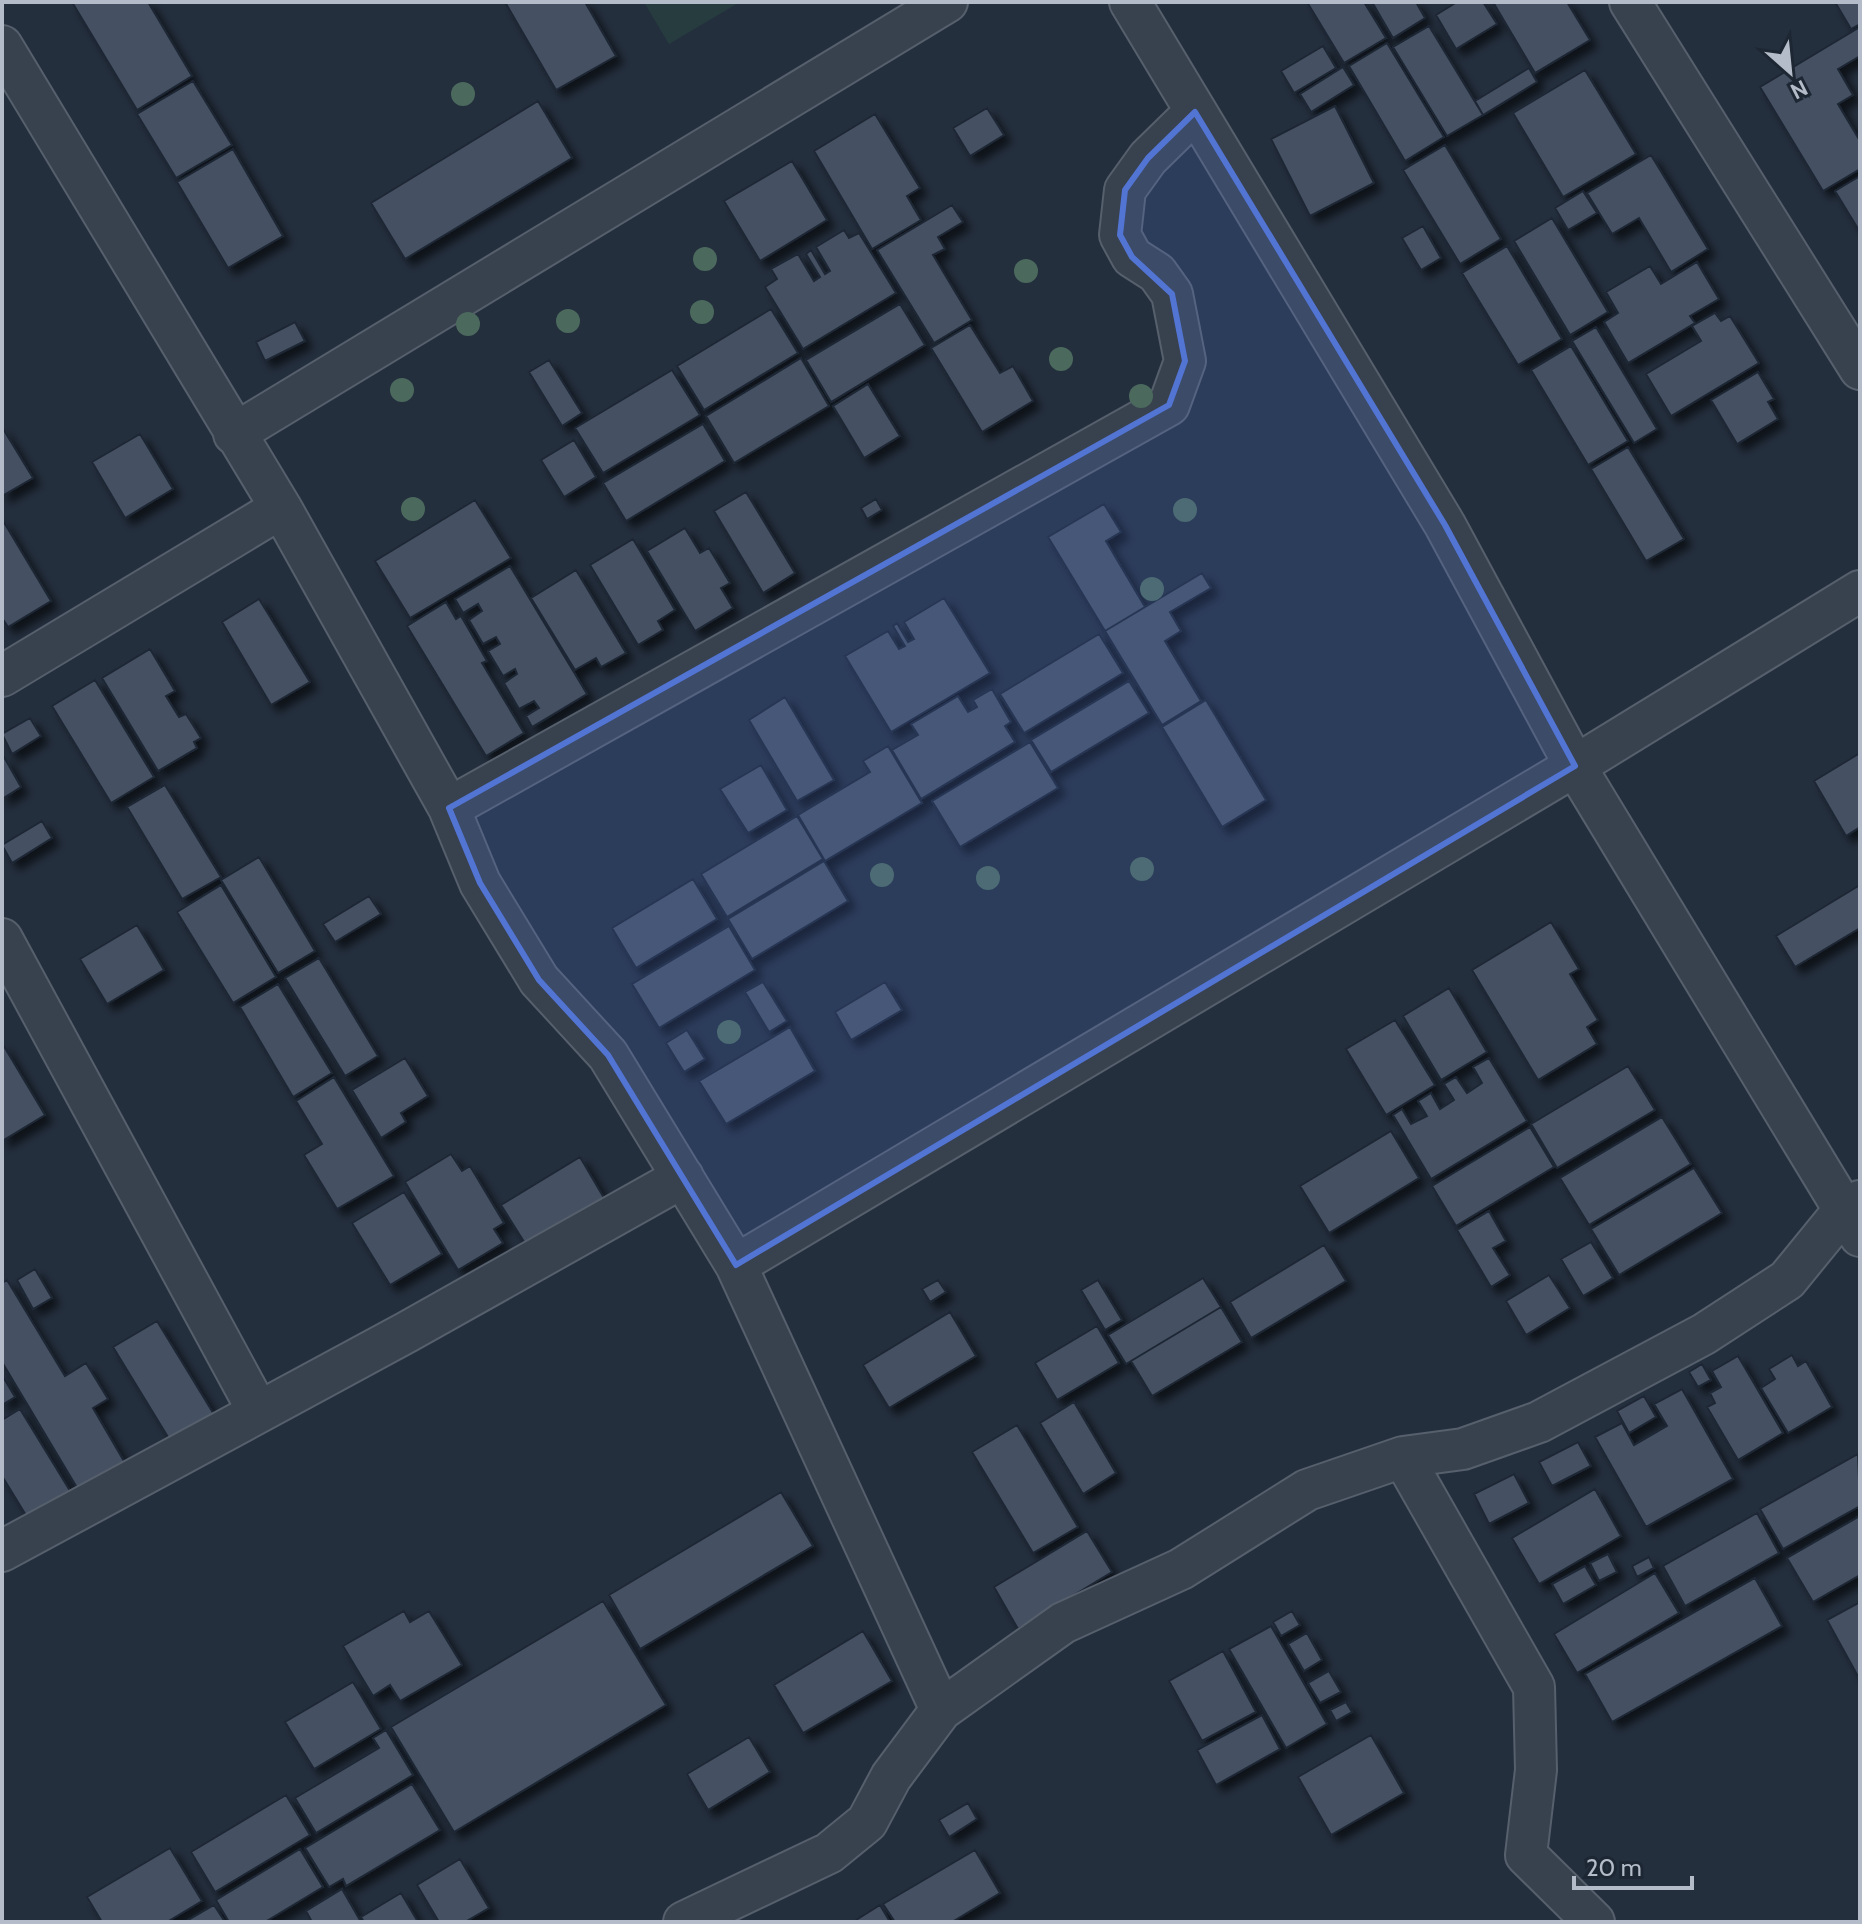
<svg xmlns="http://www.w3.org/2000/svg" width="1862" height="1924" viewBox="0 0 1862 1924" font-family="Cabin,sans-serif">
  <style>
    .green { fill: #263c3f }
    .building { fill: #455162; stroke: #1f2835; stroke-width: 2; filter: url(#shadow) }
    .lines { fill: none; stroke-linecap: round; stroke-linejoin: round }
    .minor-casing { stroke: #565f6c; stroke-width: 44 }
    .minor { stroke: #38414e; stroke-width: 40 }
    .tree { fill: #4b6a5d }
    .marked { fill: #5274d3; fill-opacity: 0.2; stroke: #5274d3; stroke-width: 6; stroke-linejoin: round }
  </style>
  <defs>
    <filter id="shadow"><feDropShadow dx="7" dy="7" stdDeviation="4" flood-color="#0009"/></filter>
  </defs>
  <rect width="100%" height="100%" fill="#242f3e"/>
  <path class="green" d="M644,2H740L669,44Z"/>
  <path class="building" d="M72,2H148L192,76L137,110Z
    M505,2H585L616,56L556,90Z
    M1307,2H1364L1386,38L1344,63Z
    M1372,2H1416L1425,18L1393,38Z
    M1457,2H1483L1497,24L1456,49L1436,15Z
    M1493,2H1567L1590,40L1535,73Z
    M1835,2H1860V24L1851,29Z
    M1429,26L1483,115L1447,136L1393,47Z
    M1860,27V56L1838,69L1853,95L1838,104L1860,141V169L1823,191L1760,87Z
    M1387,43L1444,137L1405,161L1349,66Z
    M1323,46L1336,68L1294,93L1281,71Z
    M1343,67L1354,85L1311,112L1300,94Z
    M1529,68L1537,82L1483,115L1475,101Z
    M1585,70L1636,154L1563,197L1513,113Z
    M193,81L232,145L176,178L137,114Z
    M538,101L572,158L405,259L371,203Z
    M1335,106L1374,183L1310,216L1271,139Z
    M987,108L1004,135L970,156L953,128Z
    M875,114L920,188L907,196L921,220L872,249L814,151Z
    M1445,145L1501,239L1460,264L1403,170Z
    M233,149L283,236L228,268L177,182Z
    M1651,155L1708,249L1671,272L1639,218L1612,234L1587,193Z
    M792,161L827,220L760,261L724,201Z
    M1860,176V232L1835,191Z
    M1583,191L1597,213L1568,230L1555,208Z
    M952,205L963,222L938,237L945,249L933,255L972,320L934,343L877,250Z
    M1552,218L1608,312L1570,335L1514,241Z
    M1423,226L1441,258L1421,270L1402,238Z
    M844,230L849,238L859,233L896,293L803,349L765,287L777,279L771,269L798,254L814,281L820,277L806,254L811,250L825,274L830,271L816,247Z
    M1507,246L1562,339L1518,365L1462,273Z
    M1697,262L1719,299L1690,316L1695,323L1628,363L1604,322L1618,313L1606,292L1650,266L1661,284Z
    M900,304L925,345L831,402L806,360Z
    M771,309L798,353L704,410L677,366Z
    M1715,313L1721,321L1730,316L1759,363L1671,416L1646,374L1701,341L1692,326Z
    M295,322L305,341L265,361L256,342Z
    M970,325L1000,373L1013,366L1033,401L982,432L931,348Z
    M1596,327L1657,429L1634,443L1572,341Z
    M1571,346L1628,441L1588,465L1531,370Z
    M801,358L829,406L734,463L706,416Z
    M549,360L582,413L562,426L529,372Z
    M672,370L700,415L603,473L575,428Z
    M1758,372L1774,399L1768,402L1778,419L1737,444L1711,400Z
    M868,384L900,436L864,458L833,406Z
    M703,424L725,461L626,521L603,483Z
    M2,427L33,478L2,496Z
    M140,434L173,489L125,518L92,462Z
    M574,440L596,477L564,497L541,460Z
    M1628,447L1684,539L1646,561L1591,469Z
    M746,492L795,573L763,593L714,511Z
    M876,499L882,510L867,519L861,508Z
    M475,500L511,558L410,618L375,561Z
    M1104,504L1121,532L1106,541L1145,607L1105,631L1048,537Z
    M2,519L51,601L8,627L2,618Z
    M685,528L700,553L709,548L730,583L721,588L733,608L695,631L647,551Z
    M633,539L675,610L658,621L663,630L638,645L590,565Z
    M510,566L587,694L532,727L526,716L539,708L534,701L519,709L504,683L517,674L515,669L503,676L488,651L500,644L496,637L483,644L469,620L482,611L478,604L463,613L455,599Z
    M576,570L626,653L601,667L596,658L575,670L531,598Z
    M1202,573L1211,588L1170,612L1181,631L1165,641L1201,701L1162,725L1105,631Z
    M944,598L990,673L891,732L845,656L888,631L899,649L905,646L893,626L897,623L908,642L914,639L904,622Z
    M259,599L310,682L271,705L222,622Z
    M446,602L456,619L461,616L487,661L482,663L524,733L486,756L407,626Z
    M1099,634L1123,673L1024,733L1000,694Z
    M150,649L175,691L166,696L179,717L186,714L201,738L194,742L197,748L158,771L102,678Z
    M95,680L154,777L111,803L52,706Z
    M1129,681L1149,713L1051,772L1031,740Z
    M992,689L1011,722L1005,726L1015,742L921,799L892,750L918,735L911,724L958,696L968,712L977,707L973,700Z
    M785,697L834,780L797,801L749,720Z
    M1206,700L1266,800L1222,827L1162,727Z
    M30,718L41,736L12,754L2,734Z
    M1030,742L1058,788L960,847L932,801Z
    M888,746L922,803L825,861L798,815L870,772L863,761Z
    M1860,753V827L1846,836L1814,781Z
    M4,757L21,787L2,799V758Z
    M761,765L787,810L748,833L720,789Z
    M165,785L221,877L182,899L127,807Z
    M797,816L823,859L727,917L701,874Z
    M42,821L52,838L12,863L2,845Z
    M259,857L315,951L278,973L221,880Z
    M824,861L848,901L752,959L728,919Z
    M693,879L717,919L636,968L612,928Z
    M221,885L276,977L233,1003L177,912Z
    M1860,885V928L1795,967L1776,936Z
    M369,896L381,914L335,942L323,924Z
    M1551,922L1579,969L1570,974L1598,1020L1587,1027L1597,1044L1538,1080L1472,970Z
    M137,925L164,970L107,1004L80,959Z
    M729,926L755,970L659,1028L632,984Z
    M319,958L378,1056L345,1076L285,978Z
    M763,982L787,1021L769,1032L745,992Z
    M885,982L902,1010L851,1040L835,1012Z
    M278,984L332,1073L293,1097L240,1007Z
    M1449,988L1487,1052L1441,1080L1403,1016Z
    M1395,1020L1435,1085L1386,1115L1346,1049Z
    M790,1027L815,1071L726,1124L699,1081Z
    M687,1030L705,1059L684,1072L666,1043Z
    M2,1043L45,1115L2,1141Z
    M405,1058L428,1096L401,1113L406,1122L381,1138L352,1090Z
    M1489,1058L1527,1121L1431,1179L1393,1115L1402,1109L1411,1124L1427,1116L1418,1101L1431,1093L1440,1109L1454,1100L1444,1084L1456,1077L1467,1093L1482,1083L1473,1067Z
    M1628,1066L1655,1110L1557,1168L1531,1124Z
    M334,1077L394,1176L337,1209L304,1155L322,1144L296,1101Z
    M1662,1117L1691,1164L1589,1225L1560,1178Z
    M1530,1127L1554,1167L1456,1226L1432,1186Z
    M1391,1131L1419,1178L1329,1233L1300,1186Z
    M451,1154L462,1171L470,1166L504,1223L494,1229L503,1243L458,1270L405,1182Z
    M580,1157L604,1198L526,1245L501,1205Z
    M1694,1168L1722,1213L1619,1275L1591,1229Z
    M404,1192L442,1254L390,1285L352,1223Z
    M1489,1211L1506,1241L1493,1248L1510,1275L1491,1287L1457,1230Z
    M1591,1242L1613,1278L1583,1296L1561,1259Z
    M1324,1245L1346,1281L1251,1338L1230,1302Z
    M35,1269L52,1298L33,1309L17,1280Z
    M1549,1275L1570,1308L1526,1335L1506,1301Z
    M1203,1278L1221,1307L1126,1364L1108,1335Z
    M7,1280L65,1376L86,1363L108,1399L93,1408L128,1468L82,1496L2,1362V1283Z
    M938,1280L946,1292L930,1302L922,1289Z
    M1098,1280L1122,1320L1105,1330L1081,1290Z
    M1221,1307L1242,1342L1152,1396L1131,1361Z
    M950,1312L976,1356L889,1408L863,1365Z
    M157,1321L215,1416L171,1442L113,1347Z
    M1097,1326L1119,1363L1057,1400L1035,1363Z
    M1792,1355L1798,1366L1806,1361L1832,1407L1788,1433L1761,1388L1775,1379L1769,1369Z
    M1738,1356L1783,1433L1738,1460L1707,1407L1715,1403L1710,1393L1721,1387L1712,1371Z
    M1702,1364L1711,1380L1698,1387L1689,1372Z
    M2,1375L15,1397L2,1405Z
    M1682,1389L1733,1479L1646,1527L1595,1437L1622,1423L1634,1445L1667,1426L1654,1404Z
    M1644,1396L1656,1417L1629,1433L1617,1411Z
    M1074,1402L1116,1473L1083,1494L1040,1423Z
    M20,1409L75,1499L32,1525L2,1476V1420Z
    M1017,1425L1078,1527L1033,1553L972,1452Z
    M1578,1442L1591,1466L1552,1486L1539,1462Z
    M1858,1454L1860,1506L1783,1549L1760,1509Z
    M1514,1474L1529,1503L1489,1524L1474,1494Z
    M1595,1489L1621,1536L1539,1584L1512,1538Z
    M781,1492L813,1546L640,1649L609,1595Z
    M1757,1513L1779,1553L1685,1606L1663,1566Z
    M1860,1516V1575L1813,1602L1787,1558Z
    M1087,1531L1112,1572L1018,1629L994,1587Z
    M1608,1554L1617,1572L1599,1581L1590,1563Z
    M1649,1557L1654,1568L1637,1577L1632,1566Z
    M1585,1566L1596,1585L1563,1604L1552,1584Z
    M1655,1573L1679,1613L1577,1673L1554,1634Z
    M1755,1578L1782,1626L1612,1722L1585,1674Z
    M603,1601L666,1705L454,1832L391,1727Z
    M1860,1602V1680L1827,1620Z
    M404,1611L410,1622L429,1611L462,1665L400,1701L390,1685L373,1696L343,1646Z
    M1292,1611L1300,1625L1281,1636L1273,1622Z
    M1271,1626L1327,1724L1286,1748L1229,1649Z
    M863,1631L892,1681L803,1733L774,1685Z
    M1307,1633L1322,1660L1304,1671L1288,1644Z
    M1223,1651L1256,1712L1202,1741L1169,1681Z
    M1329,1671L1341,1692L1320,1703L1308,1683Z
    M353,1682L381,1729L314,1769L285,1722Z
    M1346,1702L1352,1712L1336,1721L1330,1710Z
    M1262,1715L1280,1749L1216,1785L1197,1750Z
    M386,1730L413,1775L316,1833L295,1798L379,1748L373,1738Z
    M1371,1735L1404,1793L1331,1835L1298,1777Z
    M749,1737L770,1772L708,1810L687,1774Z
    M412,1784L440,1830L346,1886L343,1879L329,1887L305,1848Z
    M286,1795L310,1835L215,1892L191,1852Z
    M968,1803L977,1819L949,1837L939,1820Z
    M170,1848L202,1901L167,1922H102L87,1897Z
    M300,1849L323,1887L265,1922H229L216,1900Z
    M975,1850L1000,1893L952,1922H895L883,1904Z
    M460,1859L489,1908L465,1922H439L417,1885Z
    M342,1889L361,1922H312L306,1911Z
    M401,1893L418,1922H364L361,1917Z
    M214,1905L225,1922H185Z
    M880,1905L890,1922H853Z"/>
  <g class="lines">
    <defs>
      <path id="minor" d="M1130,2L1445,525L1575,766L1860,1236
        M1630,2L1860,369
        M2,46L281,508L449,808L480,883L539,980L608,1055L736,1265L941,1710
        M234,434L947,2
        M2,676L281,508
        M449,808L1169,405L1185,361L1172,294L1157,273L1132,257L1120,235L1125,190L1148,158L1195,112
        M2,939L258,1411
        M736,1265L1575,766L1860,591
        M1403,1457L1534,1687L1536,1770L1526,1855L1594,1922
        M2,1551L407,1332L683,1177
        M684,1922L829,1853L867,1822L891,1777L941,1710L1063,1623L1181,1569L1307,1490L1403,1457L1463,1449L1539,1422L1704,1334L1787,1280L1845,1209L1860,1201"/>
    </defs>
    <use href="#minor" class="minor-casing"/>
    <use href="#minor" class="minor"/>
  </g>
  <g class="tree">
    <circle cx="463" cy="94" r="12"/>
    <circle cx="705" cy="259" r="12"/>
    <circle cx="1026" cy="271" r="12"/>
    <circle cx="702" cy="312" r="12"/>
    <circle cx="568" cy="321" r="12"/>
    <circle cx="468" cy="324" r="12"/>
    <circle cx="1061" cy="359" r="12"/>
    <circle cx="402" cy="390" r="12"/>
    <circle cx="1141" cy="396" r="12"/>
    <circle cx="413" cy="509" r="12"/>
    <circle cx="1185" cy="510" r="12"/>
    <circle cx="1152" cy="589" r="12"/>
    <circle cx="1142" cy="869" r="12"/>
    <circle cx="882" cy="875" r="12"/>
    <circle cx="988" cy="878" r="12"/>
    <circle cx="729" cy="1032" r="12"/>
  </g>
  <path class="marked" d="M1195,112L1445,525L1575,766L736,1265L608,1055L539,980L480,883L449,808L1169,405L1185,361L1172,294L1132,257L1120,235L1125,190L1148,158Z"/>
  <rect width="1862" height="1924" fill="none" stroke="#b4bcc9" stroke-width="8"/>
  <g transform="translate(1790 72) rotate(153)" stroke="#1d2633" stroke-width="6" paint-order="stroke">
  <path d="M0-6L14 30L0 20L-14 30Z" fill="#b4bcc9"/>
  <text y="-12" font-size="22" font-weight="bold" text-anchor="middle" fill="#b4bcc9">N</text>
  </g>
  <path d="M1574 1876v12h118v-12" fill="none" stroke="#b4bcc9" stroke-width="4"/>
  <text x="1586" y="1876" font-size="24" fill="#b4bcc9" stroke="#1d2633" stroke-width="6" paint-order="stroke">20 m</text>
</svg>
